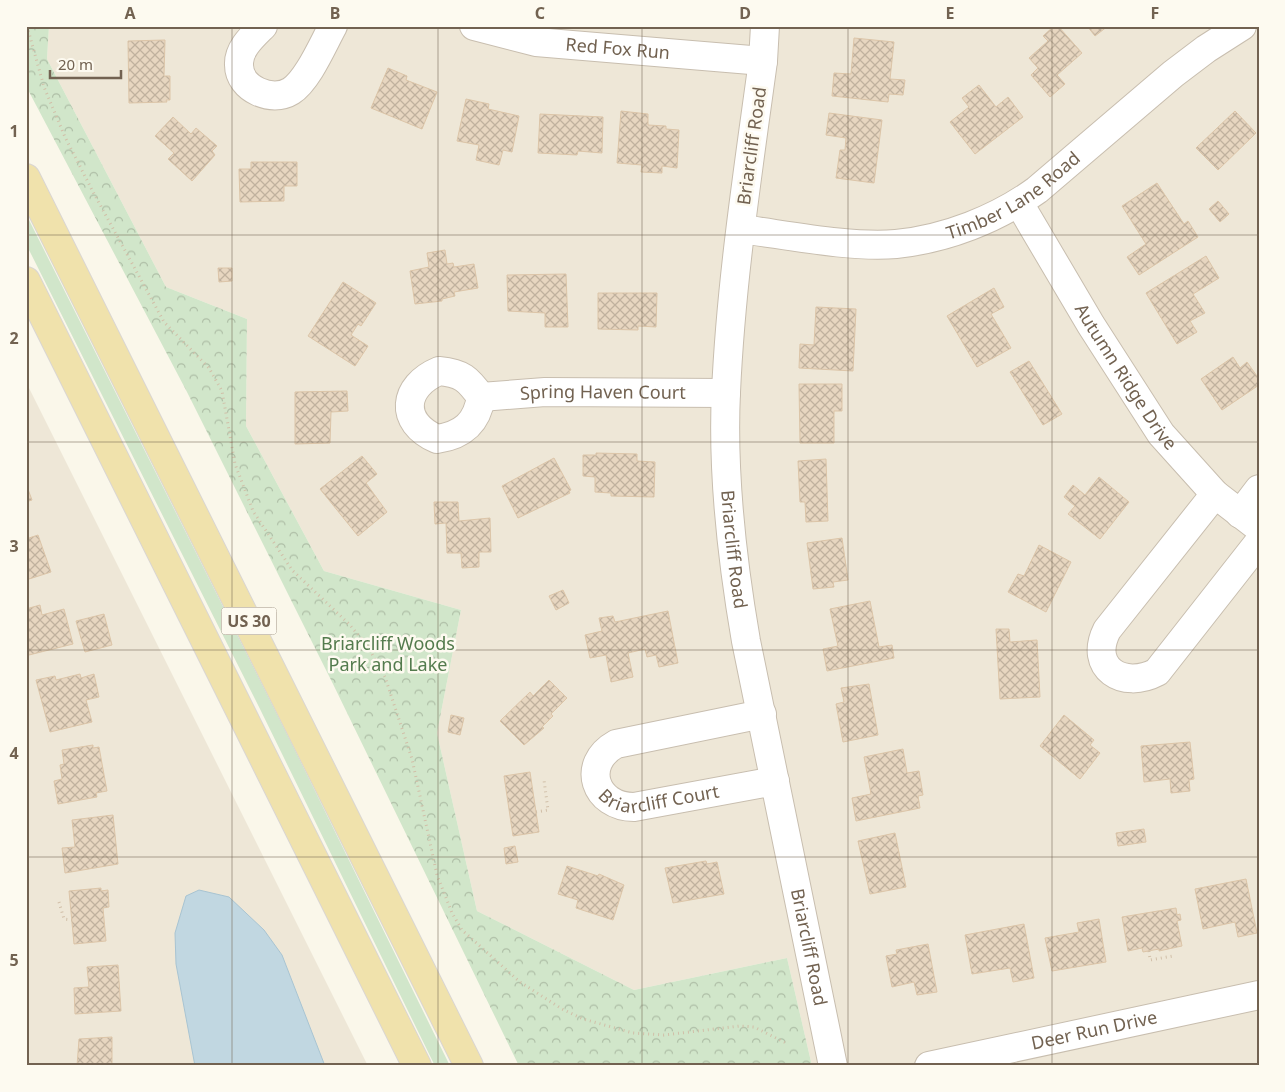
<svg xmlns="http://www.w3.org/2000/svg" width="1285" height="1092" viewBox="0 0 1285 1092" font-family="'Noto Sans',sans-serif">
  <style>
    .residential { fill: #eee7d7 }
    .grass { fill: #d1e6ca }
    .park { fill: url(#park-crowns) }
    .water { fill: #c1d7e1; stroke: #a8c4d2 }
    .building { fill: url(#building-cross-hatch); stroke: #dcc5a8 }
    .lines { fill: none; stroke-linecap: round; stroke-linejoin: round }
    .minor-casing { stroke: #c8beaf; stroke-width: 30 }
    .tertiary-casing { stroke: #c8beaf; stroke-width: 30 }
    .primary-casing { stroke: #dad6d2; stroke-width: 30 }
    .path { stroke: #d1bfa8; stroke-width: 3; stroke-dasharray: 1 4; stroke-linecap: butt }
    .minor { stroke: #fff; stroke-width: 28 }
    .tertiary { stroke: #fff; stroke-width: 28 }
    .primary { stroke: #f0e2ac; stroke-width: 28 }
    .grid { fill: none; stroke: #726251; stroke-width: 1; stroke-opacity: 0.55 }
    .labels { text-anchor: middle; stroke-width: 5; stroke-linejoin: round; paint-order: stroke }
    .shield { fill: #fdfaf0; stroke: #9c9081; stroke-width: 1 }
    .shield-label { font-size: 16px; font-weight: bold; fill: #726251 }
    .street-label { font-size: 18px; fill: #726251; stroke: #fdfaf0 }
    .park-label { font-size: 18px; fill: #537b4d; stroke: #fdfaf0 }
    .neatline { fill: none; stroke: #726251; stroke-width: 2 }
    .grid-label { font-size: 16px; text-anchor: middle; font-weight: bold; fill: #726251 }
  </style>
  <defs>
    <pattern id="park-crowns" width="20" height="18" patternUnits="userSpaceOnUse" patternTransform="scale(1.25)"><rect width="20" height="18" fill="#d1e6ca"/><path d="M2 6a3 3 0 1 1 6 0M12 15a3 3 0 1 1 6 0" fill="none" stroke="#aebea6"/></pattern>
    <pattern id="building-cross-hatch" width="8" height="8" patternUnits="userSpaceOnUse" patternTransform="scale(1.25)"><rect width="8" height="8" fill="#e7d6c0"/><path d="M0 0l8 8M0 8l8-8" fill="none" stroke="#c0b19e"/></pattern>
  </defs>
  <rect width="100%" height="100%" fill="#faf7ea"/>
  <path class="residential" d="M49,26H1259V1066H812L787,958L634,990L477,911L437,733L461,610L324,571L246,426L247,319L166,287L47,59Z
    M26,382L368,1066H26Z"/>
  <path class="grass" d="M26,214L292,744L450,1066H435L260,709L26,244Z"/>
  <path class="park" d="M26,26H49L47,59L166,287L247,319L246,426L324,571L461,610L437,733L477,911L634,990L787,958L812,1066H519L333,684L187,392L26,86Z"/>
  <path class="water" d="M199,890L229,897L264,930L282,955L325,1066H195L176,964L175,933L186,896Z"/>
  <path class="building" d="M1054,26H1058L1082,53L1057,75L1065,84L1050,97L1031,75L1038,68L1029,58L1048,41L1043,36Z
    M1087,26H1108L1095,36Z
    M854,38L894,42L890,79L905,80L903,95L889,94L888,102L832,96L834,73L851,74Z
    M165,40L164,76H170V100H166L167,102L129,103L128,41Z
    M388,68L407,76L406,80L437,92L422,129L371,108Z
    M979,85L996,107L1008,97L1023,117L975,154L950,122L969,107L962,98Z
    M466,99L489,104L488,109L519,116L512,152L503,150L499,165L476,160L479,145L457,141Z
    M621,111L648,114V125L666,126V129L679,130L677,168L662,166V173L641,172L642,165L617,163Z
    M1235,111L1256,133L1218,170L1196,148Z
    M829,113L882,120L874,183L836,178L840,150H845L846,138L826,135Z
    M540,114L603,117L602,153L578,151L577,155L538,153Z
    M173,117L191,134L196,128L217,146L212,151L215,155L192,181L168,159L174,153L155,136Z
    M251,162H297V186H284V201L240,202L239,169H251Z
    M1157,183L1184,224L1188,221L1198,237L1139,275L1127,257L1146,244L1122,206Z
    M1218,201L1229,214L1220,222L1209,209Z
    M445,250L447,264L453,263L454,267L474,264L478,288L454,292L455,296L442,299V301L415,304L410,271L429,267L427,253Z
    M1206,256L1219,278L1193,294L1205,313L1190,321L1197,332L1177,344L1146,293Z
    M218,268H232V281L219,282Z
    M566,274L568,327H545V313L508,311L507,275Z
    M343,282L376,303L361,326L358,324L351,335L368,346L355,366L308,336Z
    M994,288L1004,307L991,314L1011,348L977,367L947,316Z
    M598,293H657L656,327L638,326V330L598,329Z
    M816,307L856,309L853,371L799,368L800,344L814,345Z
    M1233,357L1240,368L1247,362L1259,379V385L1222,410L1201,379Z
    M1029,361L1062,414L1043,425L1010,372Z
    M799,384H842V411H834V443H800Z
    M347,391L348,411L331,412L330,443L295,444V392Z
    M596,453L637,454V461L655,462L654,497L611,496V493L595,492V477L583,476V455H596Z
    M362,456L377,474L366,483L387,512L358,536L320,489Z
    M554,458L571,490L569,491L570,493L518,518L502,486Z
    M826,459L828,521L806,522L805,502H800L798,461Z
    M1099,477L1129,502L1100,539L1068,514L1075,506L1064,497L1073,485L1085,495Z
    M26,484L32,500L26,502Z
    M434,502H458L459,521L490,518L491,552H479V567L462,568L461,553H447L446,523L435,524Z
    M38,535L51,572L26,580V539Z
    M842,538L848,580L833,582L834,587L813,589L807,543Z
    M1039,545L1071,562L1046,612L1008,592L1018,574L1024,576Z
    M563,590L569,603L556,610L549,596Z
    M870,601L879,647L892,645L894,658L827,671L823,649L838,646L830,609Z
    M40,605L42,615L64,609L73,644L29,655L26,645V609Z
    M668,611L678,663L659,667L656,655L647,657L645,649L628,653L633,677L611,682L606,655L590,658L585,635L602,631L599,618L613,616L615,622Z
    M104,614L112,645L85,652L76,621Z
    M996,629H1009L1010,642L1037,640L1040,697L1000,699Z
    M80,674L81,678L94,674L99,697L86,700L92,722L50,732L36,680L55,676L56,680Z
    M549,680L567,698L551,714L553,716L542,727L544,728L524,745L500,721L530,692L533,696Z
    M869,684L878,735L843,742L836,704L844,702L841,688Z
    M451,715L464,718L460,735L448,732Z
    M1064,715L1094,740L1090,745L1100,753L1080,779L1040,746Z
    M1190,742L1194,779L1189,780L1190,791L1171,793L1170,779L1144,782L1141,746Z
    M93,745V748L99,747L107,791L96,793L97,797L58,804L54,781L62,779L60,765L64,764L62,750Z
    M903,749L907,773L919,771L923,795L918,796L920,808L856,821L852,798L871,794L864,757Z
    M530,772L539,832L513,836L504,776Z
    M113,815L118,864L65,873L62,848L75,847L72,820Z
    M1144,829L1146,842L1118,846L1116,833Z
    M895,833L906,887L870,894L858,841Z
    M515,846L518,862L506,864L504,848Z
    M706,861L707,864L717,862L724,894L673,903L665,868Z
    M567,866L598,876L599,874L624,885L613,920L576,908L578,900L558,894Z
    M1246,879L1257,933L1238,937L1235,922L1203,929L1195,889Z
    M101,888V891L108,890L109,907L103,908L106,941L74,944L69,891Z
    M1176,908L1177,915L1180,914L1181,920L1177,921L1182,946L1159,951V949L1143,952L1142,948L1128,951L1122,917Z
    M1099,919L1106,962L1052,971L1045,938L1079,932L1077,923Z
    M1024,924L1034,978L1013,982L1010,968L972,974L965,935Z
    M928,944L937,992L917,995L914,982L892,987L886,956L897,954L896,950Z
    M118,965L121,1011L75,1014L74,988L89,987L87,967Z
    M112,1037V1066H77L79,1039Z"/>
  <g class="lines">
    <defs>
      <g id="minor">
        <path d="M263,26C253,36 238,49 239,65C239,89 272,103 291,91C308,80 323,44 333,26"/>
        <path id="s1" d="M474,26L536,42L763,61"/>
        <path id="s2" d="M1019,203L1091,325L1161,434L1215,494L1259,528"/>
        <path id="s3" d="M741,229C787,235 851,248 896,244C946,239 997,219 1037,190L1173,74L1206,49L1242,26"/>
        <path d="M439,371C462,373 468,379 481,397C477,423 463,435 437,439C398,422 403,386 439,371Z"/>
        <path id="s4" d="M481,397L545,392L726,393"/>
        <path d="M1215,494L1107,630C1088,668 1123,690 1157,672L1259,542"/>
        <path d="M1240,514L1259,489"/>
        <path id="s5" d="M762,714L616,744C580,764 595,807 634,807L775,781"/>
        <path id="s6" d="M929,1066L1259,995"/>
      </g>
      <g id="tertiary">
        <path id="s7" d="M765,26L763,61C748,171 731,281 726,392C722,475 732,560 746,641L833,1066"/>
      </g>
      <path id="primary" d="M26,178L469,1066
        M26,281L417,1066"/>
    </defs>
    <use href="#minor" class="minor-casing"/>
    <use href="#tertiary" class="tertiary-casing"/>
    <use href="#primary" class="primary-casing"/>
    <path class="path" d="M27,26L44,87L65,137L92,190L164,322L209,368L222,391L235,464L253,511L292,570L349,624L367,645L385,677L412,759L437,875L452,913L462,930L520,982L562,1009L583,1019L633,1033L664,1035L740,1026L754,1027L786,1043
      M536,812L548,810L544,780
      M59,902L64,919L72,920
      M1149,951L1150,960L1173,956"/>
    <use href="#minor" class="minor"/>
    <use href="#tertiary" class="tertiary"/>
    <use href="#primary" class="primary"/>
  </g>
  <path class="grid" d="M232,26V1066M438,26V1066M642,26V1066M848,26V1066M1052,26V1066M26,235H1259M26,442H1259M26,650H1259M26,857H1259"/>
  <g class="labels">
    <rect class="shield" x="221.5" y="607.5" width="55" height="27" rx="4"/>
    <g class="shield-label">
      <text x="249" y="627">US 30</text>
    </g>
    <g class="street-label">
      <text dy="6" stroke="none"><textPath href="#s1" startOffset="146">Red Fox Run</textPath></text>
      <text transform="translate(752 146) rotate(-82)" y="6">Briarcliff Road</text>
      <text dy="6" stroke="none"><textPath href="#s3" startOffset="285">Timber Lane Road</textPath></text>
      <text dy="6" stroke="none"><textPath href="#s2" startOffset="204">Autumn Ridge Drive</textPath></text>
      <text dy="6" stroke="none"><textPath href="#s4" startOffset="122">Spring Haven Court</textPath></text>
      <text dy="6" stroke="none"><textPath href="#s7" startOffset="526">Briarcliff Road</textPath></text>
      <text dy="6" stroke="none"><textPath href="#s5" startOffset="268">Briarcliff Court</textPath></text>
      <text dy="6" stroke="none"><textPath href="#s7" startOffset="931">Briarcliff Road</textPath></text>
      <text dy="6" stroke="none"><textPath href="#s6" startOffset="169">Deer Run Drive</textPath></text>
    </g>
    <g class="park-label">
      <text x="388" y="650">Briarcliff Woods<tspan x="388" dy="21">Park and Lake</tspan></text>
    </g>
  </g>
  <rect width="1285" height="1092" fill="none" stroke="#fdfaf0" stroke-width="55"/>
  <path d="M50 70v8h71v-8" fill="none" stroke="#726251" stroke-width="2.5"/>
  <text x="58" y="70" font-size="15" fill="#726251" stroke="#fdfaf0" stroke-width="4" paint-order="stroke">20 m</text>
  <rect x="28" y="28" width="1230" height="1036" class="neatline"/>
  <g class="grid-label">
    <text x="130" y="19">A</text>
    <text x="335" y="19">B</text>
    <text x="540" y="19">C</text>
    <text x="745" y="19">D</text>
    <text x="950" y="19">E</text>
    <text x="1155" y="19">F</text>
    <text x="14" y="137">1</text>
    <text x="14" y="344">2</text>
    <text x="14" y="552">3</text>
    <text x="14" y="759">4</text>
    <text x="14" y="966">5</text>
  </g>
</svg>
